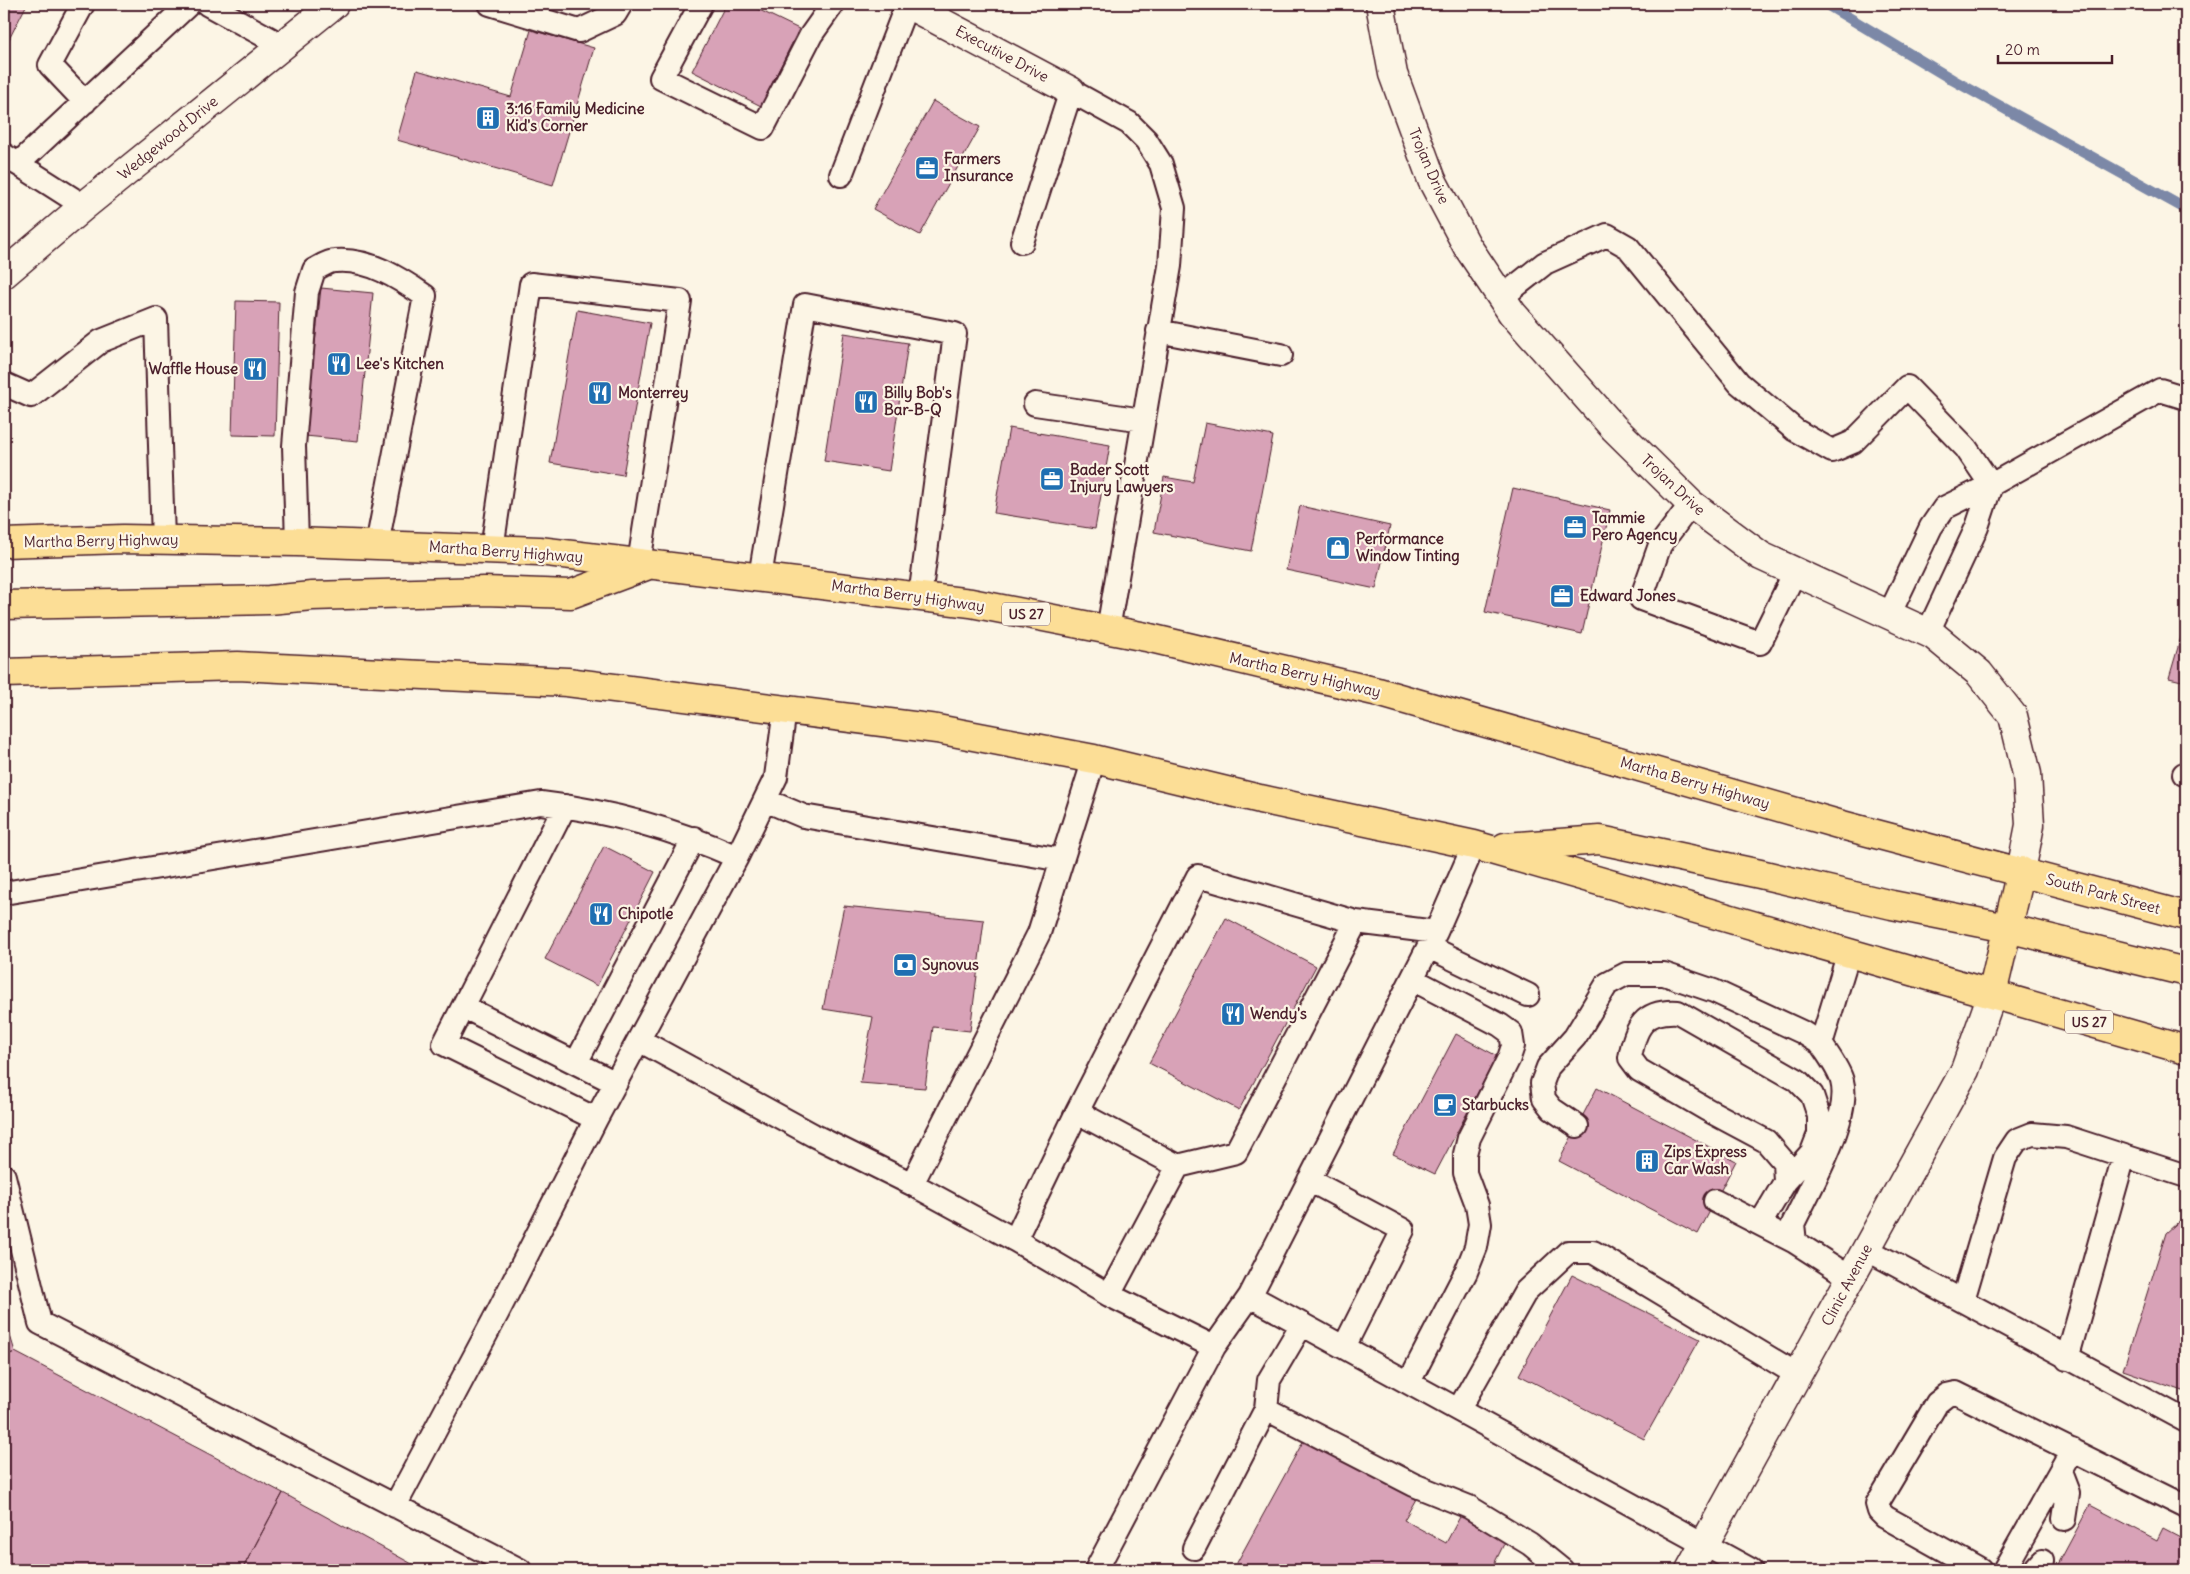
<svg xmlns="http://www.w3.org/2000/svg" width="2190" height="1574" viewBox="0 0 2190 1574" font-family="Delius,sans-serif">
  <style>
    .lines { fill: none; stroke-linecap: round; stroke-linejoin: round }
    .stream { stroke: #7c88a7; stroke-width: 11 }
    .building { fill: #d8a2b7; stroke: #4a1f2b }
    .service-casing { stroke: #4a1f2b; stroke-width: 26 }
    .minor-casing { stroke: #4a1f2b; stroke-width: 31 }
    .tertiary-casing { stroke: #4a1f2b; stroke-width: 31 }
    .primary-casing { stroke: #4a1f2b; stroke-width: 31 }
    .service { stroke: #fcf5e5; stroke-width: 22 }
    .minor { stroke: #fcf5e5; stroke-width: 28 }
    .tertiary { stroke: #fcf5e5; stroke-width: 28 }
    .primary { stroke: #fcde96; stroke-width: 28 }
    .labels { text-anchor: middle; stroke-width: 4.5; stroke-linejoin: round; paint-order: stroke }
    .shield { fill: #fcf5e5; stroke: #7f5f63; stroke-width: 1 }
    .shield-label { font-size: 14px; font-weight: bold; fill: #4a1f2b }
    .street-label { font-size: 15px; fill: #4a1f2b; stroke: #fcf5e5 }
    .poi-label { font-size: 15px; font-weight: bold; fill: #4a1f2b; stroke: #fcf5e5; text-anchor: start }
  </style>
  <rect width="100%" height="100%" fill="#fcf5e5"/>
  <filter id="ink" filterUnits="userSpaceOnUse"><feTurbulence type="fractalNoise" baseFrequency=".02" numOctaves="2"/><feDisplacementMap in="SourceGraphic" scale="10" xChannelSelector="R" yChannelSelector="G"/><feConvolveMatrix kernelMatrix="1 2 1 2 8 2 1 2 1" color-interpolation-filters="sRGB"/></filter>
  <g filter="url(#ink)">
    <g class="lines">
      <path class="stream" d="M1826,4L1953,80L2186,209"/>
    </g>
    <path class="building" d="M4,4H27L4,49Z
      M726,4H747L799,29L761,106L692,71Z
      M531,30L594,48L553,185L397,140L417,70L511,97Z
      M933,101L980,127L920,235L873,209Z
      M321,288L373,293L358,441L305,436Z
      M236,301L279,302L275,436L232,435Z
      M577,310L650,323L623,475L550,463Z
      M844,333L908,343L889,471L824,461Z
      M1205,423L1273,436L1251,551L1154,532L1164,477L1193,482Z
      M1009,428L1110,445L1095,529L994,513Z
      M1513,488L1610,510L1582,634L1485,612Z
      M1300,506L1390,526L1376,589L1286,570Z
      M2186,620V682L2169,678Z
      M604,846L655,872L597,986L545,959Z
      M844,906L984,920L970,1031L933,1027L925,1088L860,1083L873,1017L823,1009Z
      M1226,918L1316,966L1239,1110L1149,1063Z
      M1456,1034L1497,1056L1435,1174L1393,1154Z
      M1597,1088L1736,1161L1698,1234L1559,1161Z
      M2186,1215V1392L2123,1370L2166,1233Z
      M1572,1275L1700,1339L1644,1439L1519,1375Z
      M4,1315L15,1352L4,1356Z
      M15,1352L283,1493L242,1570H4V1356Z
      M1305,1438L1416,1499L1404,1520L1446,1543L1461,1515L1506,1540L1491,1570H1233Z
      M283,1493L423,1570H242Z
      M2090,1505L2157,1540L2163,1528L2186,1540V1570H2055Z"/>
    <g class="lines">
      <defs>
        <path id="service" d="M83,4L50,65L85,102
          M207,4L283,46
          M490,4L579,31L615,14L621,4
          M701,4L661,78L763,128L811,35L833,4
          M4,155L84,206
          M18,164L189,4
          M841,175L907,4
          M1022,242L1071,91L1129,123L1146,140L1161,164L1174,208L1170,266L1108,630
          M1502,297L1545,263L1607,235L1628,247L1739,383L1795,430L1832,451L1853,442L1907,387L1966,448L1991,485
          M1158,331L1281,355
          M4,384L31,396L101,341L156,319L163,540
          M1035,404L1143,420
          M1691,504L1660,545L1641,599L1760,643L1795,572
          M297,542L294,446L307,292L314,270C320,267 328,261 335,261C368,258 399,278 425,296L377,545
          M492,549L531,284L680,301L639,563
          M760,577L805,305L955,334L920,597
          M1889,615L1931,527L1944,508L1991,485L2160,390L2186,398
          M1928,632L1977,527L1991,485
          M2184,774H2186
          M765,800L803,816L1062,860
          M565,806L444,1044L596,1119
          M4,893L541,803C608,811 674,829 737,857
          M1429,947L1528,995
          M1849,952L1821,1044C1828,1055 1839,1069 1842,1081C1852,1117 1809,1190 1793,1224L1795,1242L1851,1278
          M464,1007L576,1063L694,838
          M639,1040L813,1135L912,1184L1015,1240L1109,1295L1214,1347
          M576,1063L616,1083
          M1077,1112L1178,1166L1236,1152L1356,922
          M1577,1126L1552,1109L1544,1099L1542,1083L1548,1067L1575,1037L1607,984L1626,974H1664L1714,991L1802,1032L1821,1044
          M4,1176L40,1323L520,1570
          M1309,1180L1403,1230L1344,1347
          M912,1184L1039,933L1094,759
          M1715,1201L1795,1242
          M1760,1224L1785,1182L1812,1152L1819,1134V1116L1812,1095L1797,1080L1678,1012C1644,1010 1635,1027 1630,1058L1639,1070L1706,1109L1766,1141L1784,1162L1785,1182
          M1015,1240L1077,1112L1198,876L1356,922L1436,932
          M1866,1249L2186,1421
          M1109,1295L1178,1166
          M1250,1296L1751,1570
          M1963,1300L2005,1158L2017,1140L2032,1134L2066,1137L2186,1176
          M2067,1359L2124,1156
          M1409,1382L1466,1272L1476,1247L1480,1224L1477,1205L1465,1173V1154L1469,1138L1509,1058L1513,1046L1511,1033L1500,1025L1412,979
          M1266,1409L1414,1485L1469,1507L1530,1544L1562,1570
          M1459,1409L1526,1291L1568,1252H1593L1798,1375
          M2060,1472L2068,1493L2064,1519
          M395,1506L498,1312L596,1119L737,857L776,777L785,709
          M1194,1548L1266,1409L1269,1380L1302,1324
          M1096,1570L1214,1347L1250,1296L1436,932L1474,845
          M1980,1570L1885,1517L1879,1511L1877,1504L1937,1403L1947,1395L1956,1393L2186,1507
          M2004,1570L2072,1450
          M2034,1570L2042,1561"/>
        <path id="minor" d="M907,4L1071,91
          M1380,4L1393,74L1432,180L1467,246L1512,313L1614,428L1691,504L1761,556L1933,635L1979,673L2013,716L2027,774L2030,825L2021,871
          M4,274L84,206L334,4"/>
        <path id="tertiary" d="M1690,1570L1965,1070L1992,994"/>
        <path id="primary" d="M4,543L123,539L297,542L539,551L971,603L1146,637L1378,692L1838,824L2186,916
          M4,605L269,600L312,596L484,591L571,594L646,566
          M4,673L238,666L567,682L937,729L1094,759L1260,799L1474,845L2186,1050
          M1505,847L1600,840L1760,874L1892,905L2007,928L2186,972
          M1992,994L2021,871"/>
      </defs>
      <use href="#service" class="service-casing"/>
      <use href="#minor" class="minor-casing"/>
      <use href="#tertiary" class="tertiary-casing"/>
      <use href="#primary" class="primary-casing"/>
      <use href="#service" class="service"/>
      <use href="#minor" class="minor"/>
      <use href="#tertiary" class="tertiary"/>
      <use href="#primary" class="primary"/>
    </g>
  </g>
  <defs>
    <symbol id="building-square" viewBox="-11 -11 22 22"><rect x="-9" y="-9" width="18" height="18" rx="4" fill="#1f6fb2" stroke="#fcf5e5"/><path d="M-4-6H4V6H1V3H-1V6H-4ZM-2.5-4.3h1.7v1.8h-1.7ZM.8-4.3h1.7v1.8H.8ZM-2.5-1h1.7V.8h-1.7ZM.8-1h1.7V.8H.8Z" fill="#fff"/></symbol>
    <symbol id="office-square" viewBox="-11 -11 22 22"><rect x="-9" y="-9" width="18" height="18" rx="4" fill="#1f6fb2" stroke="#fcf5e5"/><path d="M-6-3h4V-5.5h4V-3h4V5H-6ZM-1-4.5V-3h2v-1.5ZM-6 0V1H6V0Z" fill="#fff"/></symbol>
    <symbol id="restaurant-square" viewBox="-11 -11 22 22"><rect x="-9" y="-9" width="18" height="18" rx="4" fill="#1f6fb2" stroke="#fcf5e5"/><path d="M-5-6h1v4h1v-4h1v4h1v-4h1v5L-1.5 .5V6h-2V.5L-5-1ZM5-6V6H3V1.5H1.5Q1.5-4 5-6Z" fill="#fff"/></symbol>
    <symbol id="shop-square" viewBox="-11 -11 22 22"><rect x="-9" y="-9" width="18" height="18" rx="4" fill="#1f6fb2" stroke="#fcf5e5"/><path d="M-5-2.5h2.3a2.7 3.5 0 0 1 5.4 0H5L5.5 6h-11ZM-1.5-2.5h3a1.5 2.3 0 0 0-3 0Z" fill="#fff"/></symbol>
    <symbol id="bank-square" viewBox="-11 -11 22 22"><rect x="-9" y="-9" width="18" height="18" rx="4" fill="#1f6fb2" stroke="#fcf5e5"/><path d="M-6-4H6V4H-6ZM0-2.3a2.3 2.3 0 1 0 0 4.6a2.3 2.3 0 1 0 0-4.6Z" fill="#fff"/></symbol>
    <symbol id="cafe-square" viewBox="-11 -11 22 22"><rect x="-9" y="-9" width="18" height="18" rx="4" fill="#1f6fb2" stroke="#fcf5e5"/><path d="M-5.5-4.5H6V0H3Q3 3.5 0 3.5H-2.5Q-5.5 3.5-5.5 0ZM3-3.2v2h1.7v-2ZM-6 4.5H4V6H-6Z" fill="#fff"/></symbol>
  </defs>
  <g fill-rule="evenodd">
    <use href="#building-square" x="474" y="104" width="28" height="28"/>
    <use href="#office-square" x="913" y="154" width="28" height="28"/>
    <use href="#restaurant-square" x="325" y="350" width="28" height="28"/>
    <use href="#restaurant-square" x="241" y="355" width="28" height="28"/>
    <use href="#restaurant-square" x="586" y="379" width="28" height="28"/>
    <use href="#restaurant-square" x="852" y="388" width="28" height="28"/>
    <use href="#office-square" x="1038" y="465" width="28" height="28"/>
    <use href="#office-square" x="1561" y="513" width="28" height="28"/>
    <use href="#shop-square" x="1324" y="534" width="28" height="28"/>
    <use href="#office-square" x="1548" y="582" width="28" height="28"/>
    <use href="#restaurant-square" x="587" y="900" width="28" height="28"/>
    <use href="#bank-square" x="891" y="951" width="28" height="28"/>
    <use href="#restaurant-square" x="1219" y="1000" width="28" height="28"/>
    <use href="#cafe-square" x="1431" y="1091" width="28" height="28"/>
    <use href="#building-square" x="1633" y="1147" width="28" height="28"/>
  </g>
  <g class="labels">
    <g class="shield">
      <rect x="1002" y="602.5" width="48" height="23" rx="4"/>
      <rect x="2065" y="1010.5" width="48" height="23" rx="4"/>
    </g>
    <g class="shield-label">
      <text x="1026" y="619">US 27</text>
      <text x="2089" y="1027">US 27</text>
    </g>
    <g class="street-label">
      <text transform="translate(1002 54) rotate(28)" y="5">Executive Drive</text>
      <text transform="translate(168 138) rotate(-39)" y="5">Wedgewood Drive</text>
      <text transform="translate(1429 166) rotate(67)" y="5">Trojan Drive</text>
      <text transform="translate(1673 485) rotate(43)" y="5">Trojan Drive</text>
      <text transform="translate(101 541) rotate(-1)" y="5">Martha Berry Highway</text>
      <text transform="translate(506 552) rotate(4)" y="5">Martha Berry Highway</text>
      <text transform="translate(908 596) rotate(8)" y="5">Martha Berry Highway</text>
      <text transform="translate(1305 675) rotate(13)" y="5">Martha Berry Highway</text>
      <text transform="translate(1695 783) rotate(16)" y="5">Martha Berry Highway</text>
      <text transform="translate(2103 894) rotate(15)" y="5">South Park Street</text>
      <text transform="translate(1847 1285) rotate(-62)" y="5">Clinic Avenue</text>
    </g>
    <g class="poi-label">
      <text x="506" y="114">3:16 Family Medicine<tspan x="506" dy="17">Kid's Corner</tspan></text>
      <text x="944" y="164">Farmers<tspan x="944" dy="17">Insurance</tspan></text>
      <text x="356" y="369">Lee's Kitchen</text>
      <text x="238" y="374" text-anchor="end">Waffle House</text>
      <text x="618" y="398">Monterrey</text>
      <text x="884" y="398">Billy Bob's<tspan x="884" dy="17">Bar-B-Q</tspan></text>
      <text x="1070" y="475">Bader Scott<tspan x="1070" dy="17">Injury Lawyers</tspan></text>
      <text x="1592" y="523">Tammie<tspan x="1592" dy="17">Pero Agency</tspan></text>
      <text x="1356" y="544">Performance<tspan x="1356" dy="17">Window Tinting</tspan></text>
      <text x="1580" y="601">Edward Jones</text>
      <text x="618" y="919">Chipotle</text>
      <text x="922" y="970">Synovus</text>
      <text x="1250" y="1019">Wendy's</text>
      <text x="1462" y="1110">Starbucks</text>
      <text x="1664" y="1157">Zips Express<tspan x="1664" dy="17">Car Wash</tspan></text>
    </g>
  </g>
  <rect width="2190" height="1574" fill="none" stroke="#fcf5e5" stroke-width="20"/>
  <rect x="10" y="10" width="2170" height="1554" fill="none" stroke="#4a1f2b" stroke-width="2" filter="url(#ink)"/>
  <path d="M1998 55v8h114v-8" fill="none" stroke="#4a1f2b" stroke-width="2.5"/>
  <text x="2005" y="55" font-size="15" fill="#4a1f2b" stroke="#fcf5e5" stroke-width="4" paint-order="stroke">20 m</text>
</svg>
